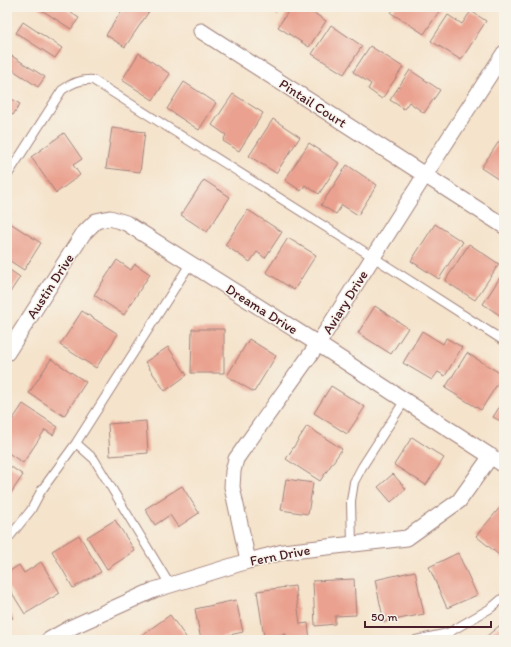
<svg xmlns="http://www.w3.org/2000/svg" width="511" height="647" viewBox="0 0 511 647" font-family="Itim,sans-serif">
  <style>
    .building { fill: #eaa18f }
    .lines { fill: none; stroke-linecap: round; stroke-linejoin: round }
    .service-casing { stroke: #a0817b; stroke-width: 10 }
    .minor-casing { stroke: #a0817b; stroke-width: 17 }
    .service { stroke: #fff; stroke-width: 8 }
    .minor { stroke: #fff; stroke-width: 15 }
    .labels { text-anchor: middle; stroke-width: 3; stroke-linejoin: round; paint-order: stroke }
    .street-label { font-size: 14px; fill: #4a1f2b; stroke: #f7f3e8 }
  </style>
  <rect width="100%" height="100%" fill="#f7f3e8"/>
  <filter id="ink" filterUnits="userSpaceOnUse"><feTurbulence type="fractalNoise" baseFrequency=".025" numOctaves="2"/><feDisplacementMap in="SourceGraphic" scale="8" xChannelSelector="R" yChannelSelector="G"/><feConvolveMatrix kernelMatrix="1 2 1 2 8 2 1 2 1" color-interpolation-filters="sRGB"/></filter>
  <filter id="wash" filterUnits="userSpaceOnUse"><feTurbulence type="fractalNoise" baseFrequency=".012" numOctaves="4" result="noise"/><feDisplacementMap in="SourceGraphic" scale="16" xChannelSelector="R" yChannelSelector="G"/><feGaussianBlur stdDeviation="0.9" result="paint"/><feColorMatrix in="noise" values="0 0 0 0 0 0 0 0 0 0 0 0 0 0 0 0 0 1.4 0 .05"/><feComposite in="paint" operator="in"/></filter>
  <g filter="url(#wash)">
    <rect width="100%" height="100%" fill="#f5e3cb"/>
    <g id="blocks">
      <path class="building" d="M37,7H62L79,18L71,29Z
        M124,7H152L125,47L106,35Z
        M269,7H279L276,12Z
        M291,7H305L326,21L309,47L278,27Z
        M395,7H435L440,10L424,34L391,13Z
        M471,11L486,21L461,60L431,41L448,15L462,24Z
        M23,22L62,48L55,58L16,33Z
        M331,25L362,46L344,74L312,54Z
        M370,46L403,67L382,99L368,89L371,84L353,72Z
        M7,53L45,77L38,87L7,66Z
        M139,53L170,74L153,100L122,80Z
        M410,70L440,90L424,113L409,102L404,109L390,100Z
        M184,82L216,103L199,130L167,109Z
        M233,94L263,113L239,151L223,141L226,135L212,125Z
        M7,96L20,104L13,115L7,111Z
        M273,119L300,137L276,173L249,156Z
        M112,128L145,132L140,172L106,168Z
        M64,133L82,159L73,165L80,175L56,193L31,157Z
        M500,140L504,142V183L481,168Z
        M309,143L339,163L319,194L305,185L301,191L285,180Z
        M347,165L377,185L358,215L342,205L336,214L321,205Z
        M204,180L230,197L207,232L181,215Z
        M248,210L282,232L265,258L257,252L250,262L225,245Z
        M7,221L41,243L24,270L7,259Z
        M435,224L463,242L439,279L411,261Z
        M288,238L316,255L294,290L266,272Z
        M469,244L499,264L475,300L445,281Z
        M117,260L131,270L135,264L150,274L124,315L94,295Z
        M7,268L20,277L7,297Z
        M504,271V318L483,304Z
        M375,306L408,328L391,354L358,333Z
        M82,311L118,334L96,368L60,345Z
        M192,329H224V373H191Z
        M422,331L443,344L446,338L462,347L445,376L438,372L432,380L403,363Z
        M249,339L276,356L254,392L227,376Z
        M168,347L187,375L165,391L145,362Z
        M467,353L503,375L481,410L445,388Z
        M51,359L86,382L64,416L29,393Z
        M331,386L365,407L347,434L314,413Z
        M504,400V423L493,417Z
        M23,404L58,427L53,435L45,430L23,463L7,452V428Z
        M146,421L148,453L110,456L108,424Z
        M307,426L342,449L320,481L286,459Z
        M412,437L444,458L426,485L394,465Z
        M7,464L23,475L7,499Z
        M393,474L406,489L391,502L378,487Z
        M286,479L313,483L308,514L281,510Z
        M182,486L199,513L178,527L170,515L155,525L145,509Z
        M502,505L504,506V559L476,536Z
        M115,520L135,551L107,569L87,537Z
        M79,535L101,572L73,588L52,551Z
        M458,553L477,595L447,608L429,567Z
        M41,562L60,593L25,614L7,585V573L19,565L24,573Z
        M415,571L424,614L384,622L375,580Z
        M354,579L356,615L335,616V624L315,626L313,581Z
        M295,586L300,624L308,623L310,640H287L286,634L264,637L257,591Z
        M236,600L243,632L207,640H201L195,609Z
        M7,607L13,618L7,621Z
        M170,615L188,640H135Z
        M499,626L504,632V640H482Z"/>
    </g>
  </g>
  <g filter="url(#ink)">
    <use href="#blocks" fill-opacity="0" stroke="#a0817b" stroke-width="1"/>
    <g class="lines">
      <defs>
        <path id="service" d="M7,176L62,90C72,83 82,79 93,80L373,257L504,341
          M76,443L94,459L170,585
          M7,540L31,510L41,491L76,443L190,264
          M352,544L351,501L354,482L362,467L405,400
          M416,640L448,633L491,608L504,597"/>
        <path id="minor" d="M201,31L504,226
          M7,353L83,234L96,221L110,218L126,223L318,344L504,465
          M248,561L232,487L233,471L236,459L318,344L425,175L504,53
          M49,640L72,627L154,590L248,561L283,552L407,538L459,501L491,456"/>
      </defs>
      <use href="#service" class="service-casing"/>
      <use href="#minor" class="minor-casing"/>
      <use href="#service" class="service"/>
      <use href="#minor" class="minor"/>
    </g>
  </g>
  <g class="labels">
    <g class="street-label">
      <text transform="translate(313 103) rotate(33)" y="5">Pintail Court</text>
      <text transform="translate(50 286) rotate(-57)" y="5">Austin Drive</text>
      <text transform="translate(345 302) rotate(-58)" y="5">Aviary Drive</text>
      <text transform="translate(262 309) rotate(32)" y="5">Dreama Drive</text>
      <text transform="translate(280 555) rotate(-11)" y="5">Fern Drive</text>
    </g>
  </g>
  <rect width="511" height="647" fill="none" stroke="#f7f3e8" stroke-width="24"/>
  <path d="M365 621v6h126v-6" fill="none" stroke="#4a1f2b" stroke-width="2"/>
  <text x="371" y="621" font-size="12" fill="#4a1f2b" stroke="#f7f3e8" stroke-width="3" paint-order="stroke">50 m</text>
</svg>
